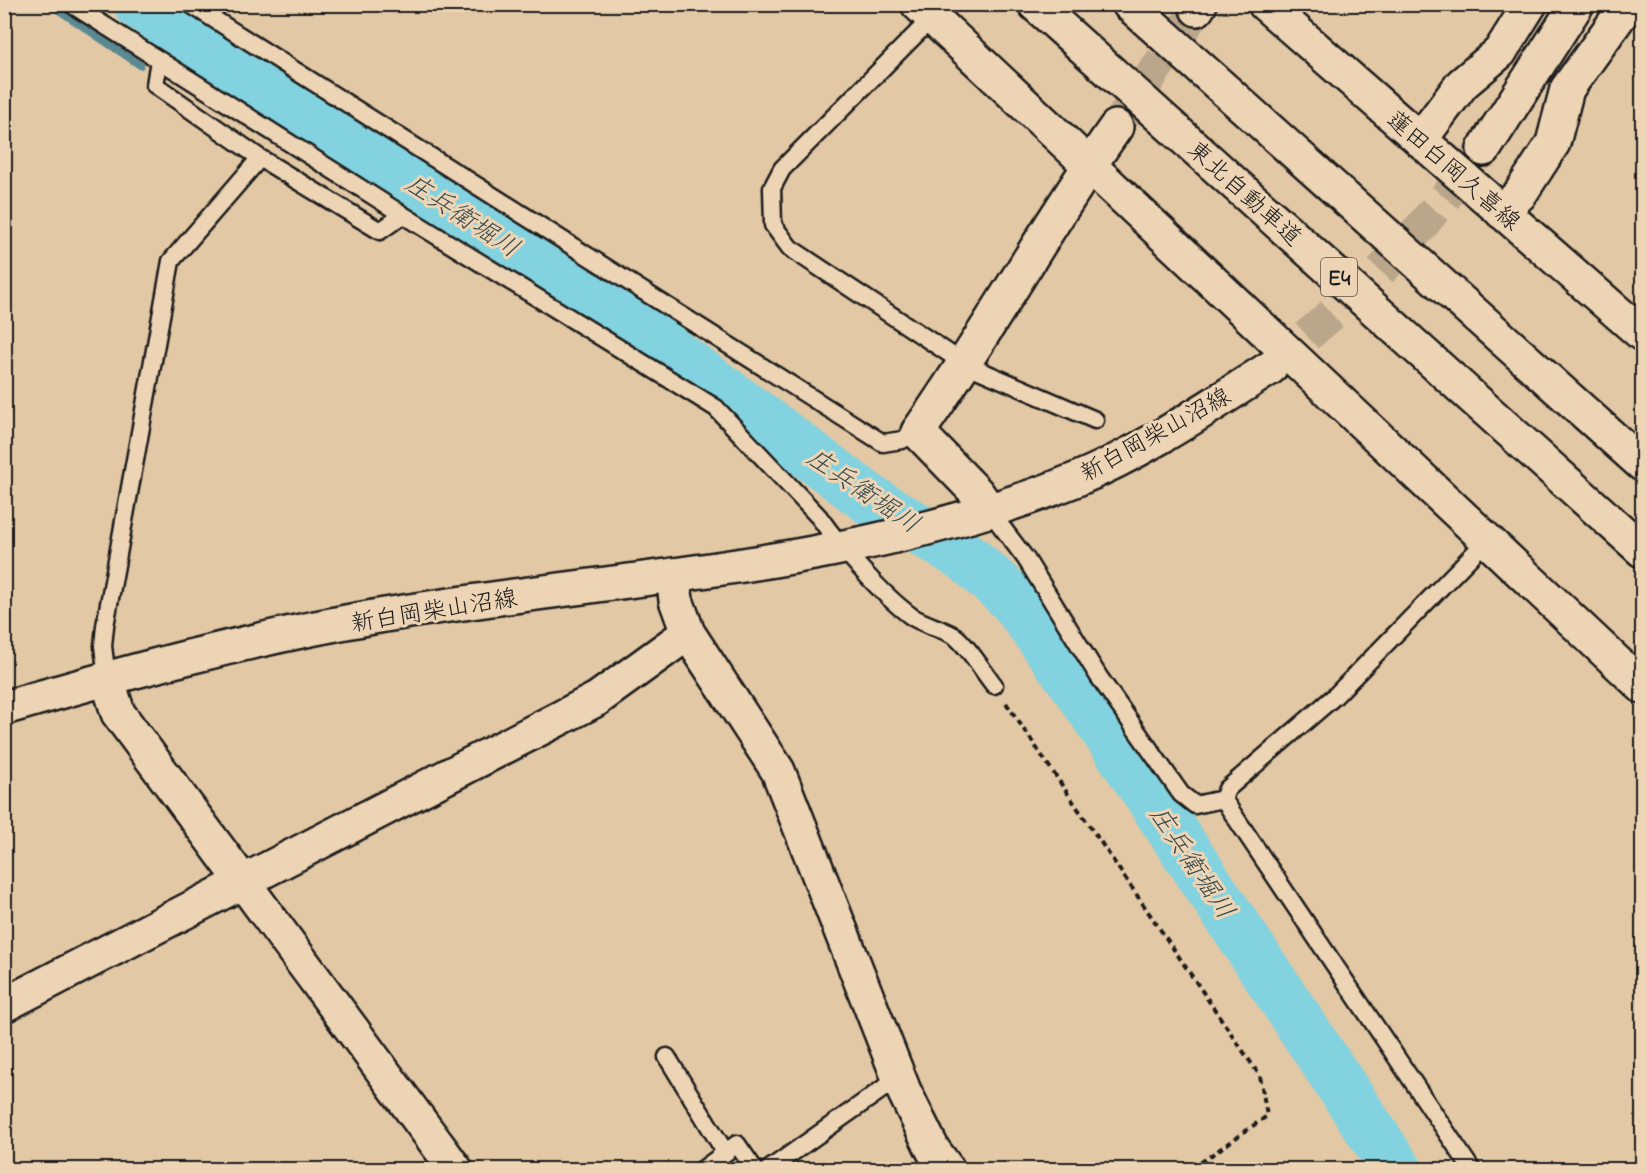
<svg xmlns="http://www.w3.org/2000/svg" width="1647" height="1174" viewBox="0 0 1647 1174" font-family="'Indie Flower','Klee One',sans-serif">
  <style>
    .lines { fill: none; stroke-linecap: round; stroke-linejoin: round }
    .stream { stroke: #5a8991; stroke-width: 8 }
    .river { stroke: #83d2df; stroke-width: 51 }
    .secondary-tunnel { stroke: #baa68a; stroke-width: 33; stroke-dasharray: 33 16; stroke-linecap: butt }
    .lane-casing { stroke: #1c1c1c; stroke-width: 21 }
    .street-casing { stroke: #1c1c1c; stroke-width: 38 }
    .secondary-casing { stroke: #1c1c1c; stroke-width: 38 }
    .highway-casing { stroke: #1c1c1c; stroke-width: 38 }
    .path { stroke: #1c1c1c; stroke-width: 4; stroke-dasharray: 6 4.5; stroke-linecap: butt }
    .lane { stroke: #edd4b5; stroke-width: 16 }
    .street { stroke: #edd4b5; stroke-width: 33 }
    .secondary { stroke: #edd4b5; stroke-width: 33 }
    .highway { stroke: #edd4b5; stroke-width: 33 }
    .labels { text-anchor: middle; stroke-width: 6; stroke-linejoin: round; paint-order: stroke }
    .shield { fill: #edd4b5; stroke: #5b534a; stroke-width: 1.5 }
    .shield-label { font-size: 22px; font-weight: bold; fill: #1c1c1c }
    .street-label { font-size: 24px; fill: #1c1c1c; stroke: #edd4b5 }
    .water-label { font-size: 26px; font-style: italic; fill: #364a4d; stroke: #edd4b5 }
  </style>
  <rect width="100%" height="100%" fill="#e2c8a5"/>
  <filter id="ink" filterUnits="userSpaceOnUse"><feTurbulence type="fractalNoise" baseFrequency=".0167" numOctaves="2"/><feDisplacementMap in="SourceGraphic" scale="12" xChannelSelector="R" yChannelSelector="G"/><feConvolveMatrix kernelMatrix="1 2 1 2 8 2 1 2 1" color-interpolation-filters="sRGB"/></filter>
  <g filter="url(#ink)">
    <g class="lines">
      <path class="stream" d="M50,4L140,65"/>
      <path class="river" d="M139,4L498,240L654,339L872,501L966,557L1014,600L1076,685L1397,1170"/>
      <path class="secondary-tunnel" d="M1116,127L1197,9
        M1270,368L1377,275L1420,228L1484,149"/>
      <defs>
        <path id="lane" d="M71,4L403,215L716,408L819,517C840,547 881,594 911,616C922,624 949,631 956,637C971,650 982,670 994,685
          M190,4L883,443L902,440L918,432
          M932,18L782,169L772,188L773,225L790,248L965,364L1095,420
          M159,60L155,85L260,158L380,231L403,215
          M989,510L1026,559L1099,677L1181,794L1195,805L1223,799
          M107,678L103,646L105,626L171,261L260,158
          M667,1057L725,1152
          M702,1170L737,1144L755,1170
          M768,1170L898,1078
          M1472,1170L1223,799L1227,789L1335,696L1488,539"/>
        <path id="street" d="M1197,9L1200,4
          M1420,140L1462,84L1500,52L1530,4
          M1502,212L1520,194L1553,143L1567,89L1628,4
          M989,510L977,493L918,432C988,333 1046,226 1116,127
          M673,575L676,600L688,633L778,771L904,1091L933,1150L948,1170
          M107,678L118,713L456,1170
          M4,1005L597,699L688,633"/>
        <path id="secondary" d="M918,4L1642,686
          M1265,4L1642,334
          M1484,149L1577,4
          M4,708C127,672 252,638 379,616C612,576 853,570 1075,480C1145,451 1207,408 1270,368"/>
        <path id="highway" d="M1035,4L1642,550
          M1129,4L1642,464"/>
      </defs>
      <use href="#lane" class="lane-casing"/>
      <use href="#street" class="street-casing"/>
      <use href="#secondary" class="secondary-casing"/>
      <use href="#highway" class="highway-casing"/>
      <path class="path" d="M1006,703L1260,1076L1267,1116L1190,1170"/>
      <use href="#lane" class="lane"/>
      <use href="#street" class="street"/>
      <use href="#secondary" class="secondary"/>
      <use href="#highway" class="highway"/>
    </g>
  </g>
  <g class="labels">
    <rect class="shield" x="1321" y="258" width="36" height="38" rx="4.5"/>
    <g class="shield-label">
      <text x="1339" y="285">E4</text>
    </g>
    <g class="street-label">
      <text transform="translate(1454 170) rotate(41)" y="8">蓮田白岡久喜線</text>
      <text transform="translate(1245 193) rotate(42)" y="8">東北自動車道</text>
      <text transform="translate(1155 434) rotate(-29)" y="8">新白岡柴山沼線</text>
      <text transform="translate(434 610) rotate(-9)" y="8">新白岡柴山沼線</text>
    </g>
    <g class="water-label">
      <text transform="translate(463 215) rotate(33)" y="9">庄兵衛堀川</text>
      <text transform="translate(864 490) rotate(34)" y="9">庄兵衛堀川</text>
      <text transform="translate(1193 862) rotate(56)" y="9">庄兵衛堀川</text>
    </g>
  </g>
  <rect width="1647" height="1174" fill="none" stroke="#edd4b5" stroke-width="24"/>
  <rect x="12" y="12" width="1623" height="1150" fill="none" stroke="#1c1c1c" stroke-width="2" filter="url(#ink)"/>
</svg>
